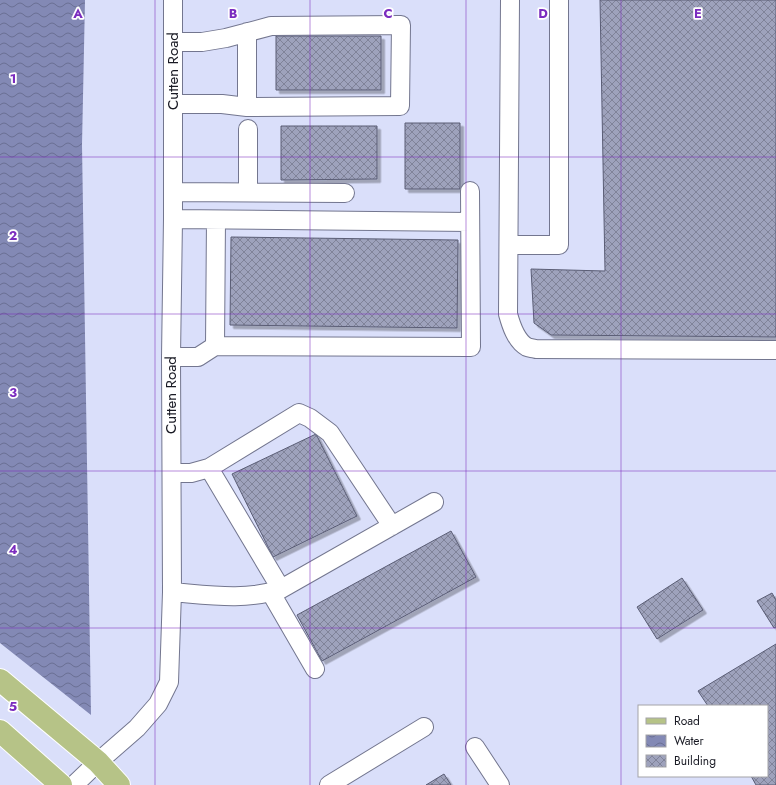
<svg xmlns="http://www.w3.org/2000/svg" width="776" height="785" viewBox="0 0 776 785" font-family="Jost,sans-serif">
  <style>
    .water { fill: url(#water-waves) }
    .building { fill: url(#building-cross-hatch); stroke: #5a5d75; filter: url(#shadow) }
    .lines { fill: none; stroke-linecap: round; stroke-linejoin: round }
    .minor-casing { stroke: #73768f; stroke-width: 20 }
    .major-casing { stroke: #fff; stroke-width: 24 }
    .minor { stroke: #fff; stroke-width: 18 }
    .major { stroke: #b6c387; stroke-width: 22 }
    .grid { fill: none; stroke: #7b2cbf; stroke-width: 1; stroke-opacity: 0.55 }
    .labels { text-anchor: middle; stroke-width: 3.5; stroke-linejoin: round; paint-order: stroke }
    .street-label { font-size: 15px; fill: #191a24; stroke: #fff }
    .grid-label { font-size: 13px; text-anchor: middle; font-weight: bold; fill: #7b2cbf; stroke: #fff; stroke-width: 3.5; stroke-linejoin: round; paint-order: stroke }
  </style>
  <defs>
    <pattern id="water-waves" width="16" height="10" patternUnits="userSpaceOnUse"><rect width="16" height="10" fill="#8389b5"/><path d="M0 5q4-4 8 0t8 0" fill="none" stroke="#6a6f93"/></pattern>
    <pattern id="building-cross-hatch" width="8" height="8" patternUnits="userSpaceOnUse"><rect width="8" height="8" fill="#9ea2bc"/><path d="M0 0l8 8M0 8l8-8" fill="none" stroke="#808399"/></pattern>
    <filter id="shadow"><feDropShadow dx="3.5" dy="3.5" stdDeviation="0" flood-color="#0004"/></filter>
  </defs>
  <rect width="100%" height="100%" fill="#dadffa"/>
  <path class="water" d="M0,0H85L82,145L91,715L0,643Z"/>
  <path class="building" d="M600,0H776V337L551,335L534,323L531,269L605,271Z
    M276,36H381V90H276Z
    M405,123H460V189H405Z
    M281,126H377V179L281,180Z
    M231,237L458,240L457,328L230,325Z
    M316,434L357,516L273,557L232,474Z
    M451,531L476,577L322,661L297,615Z
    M682,578L703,610L657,639L637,607Z
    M772,593L776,600V627L774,628L757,601Z
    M776,644V785H756L751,776H767V706H708L698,691Z
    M444,774L451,785H426Z"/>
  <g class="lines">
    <defs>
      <path id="minor" d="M510,0L508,314C511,325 516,341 527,347C529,348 533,348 536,349L776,350
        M247,32V107
        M173,42H202L226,38L271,26L401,25L400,106L247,107L222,104H173
        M248,129V192
        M173,192L345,193
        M173,219L470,222
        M509,245H559V0
        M215,346L216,220
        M171,357H198L215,346L471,347L470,191
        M209,468L281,589
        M172,473H191L209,468L299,413L310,418L330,433L392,526
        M172,592C209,595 246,601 281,589L434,502
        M271,593L315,669
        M475,747L500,785
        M74,785L98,762L137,728L158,704L169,682L172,592L171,357L173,219V0
        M329,785L424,727"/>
      <path id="major" d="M0,680L98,762L119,785
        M0,731L61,785"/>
    </defs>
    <use href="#minor" class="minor-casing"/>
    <use href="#major" class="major-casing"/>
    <use href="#minor" class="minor"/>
    <use href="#major" class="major"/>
  </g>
  <path class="grid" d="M155,0V785M310,0V785M466,0V785M621,0V785M0,157H776M0,314H776M0,471H776M0,628H776"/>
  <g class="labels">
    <g class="street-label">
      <text transform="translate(173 71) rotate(-90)" y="5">Cutten Road</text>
      <text transform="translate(171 395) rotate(-90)" y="5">Cutten Road</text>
    </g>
  </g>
  <g class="grid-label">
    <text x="78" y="18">A</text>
    <text x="233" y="18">B</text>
    <text x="388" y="18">C</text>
    <text x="543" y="18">D</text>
    <text x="698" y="18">E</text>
    <text x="13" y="83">1</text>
    <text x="13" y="240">2</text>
    <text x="13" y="397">3</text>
    <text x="13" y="554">4</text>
    <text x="13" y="711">5</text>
  </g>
  <rect x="638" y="705" width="130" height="72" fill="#ffffff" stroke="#a3a3a7"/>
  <rect x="646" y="718" width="20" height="6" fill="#b6c387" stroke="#a3a3a7"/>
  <text x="674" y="725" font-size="12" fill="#191a24">Road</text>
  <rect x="646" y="735" width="20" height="12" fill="url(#water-waves)" stroke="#a3a3a7"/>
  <text x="674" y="745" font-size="12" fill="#191a24">Water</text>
  <rect x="646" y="755" width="20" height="12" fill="url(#building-cross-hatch)" stroke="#a3a3a7"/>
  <text x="674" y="765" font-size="12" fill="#191a24">Building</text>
</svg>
